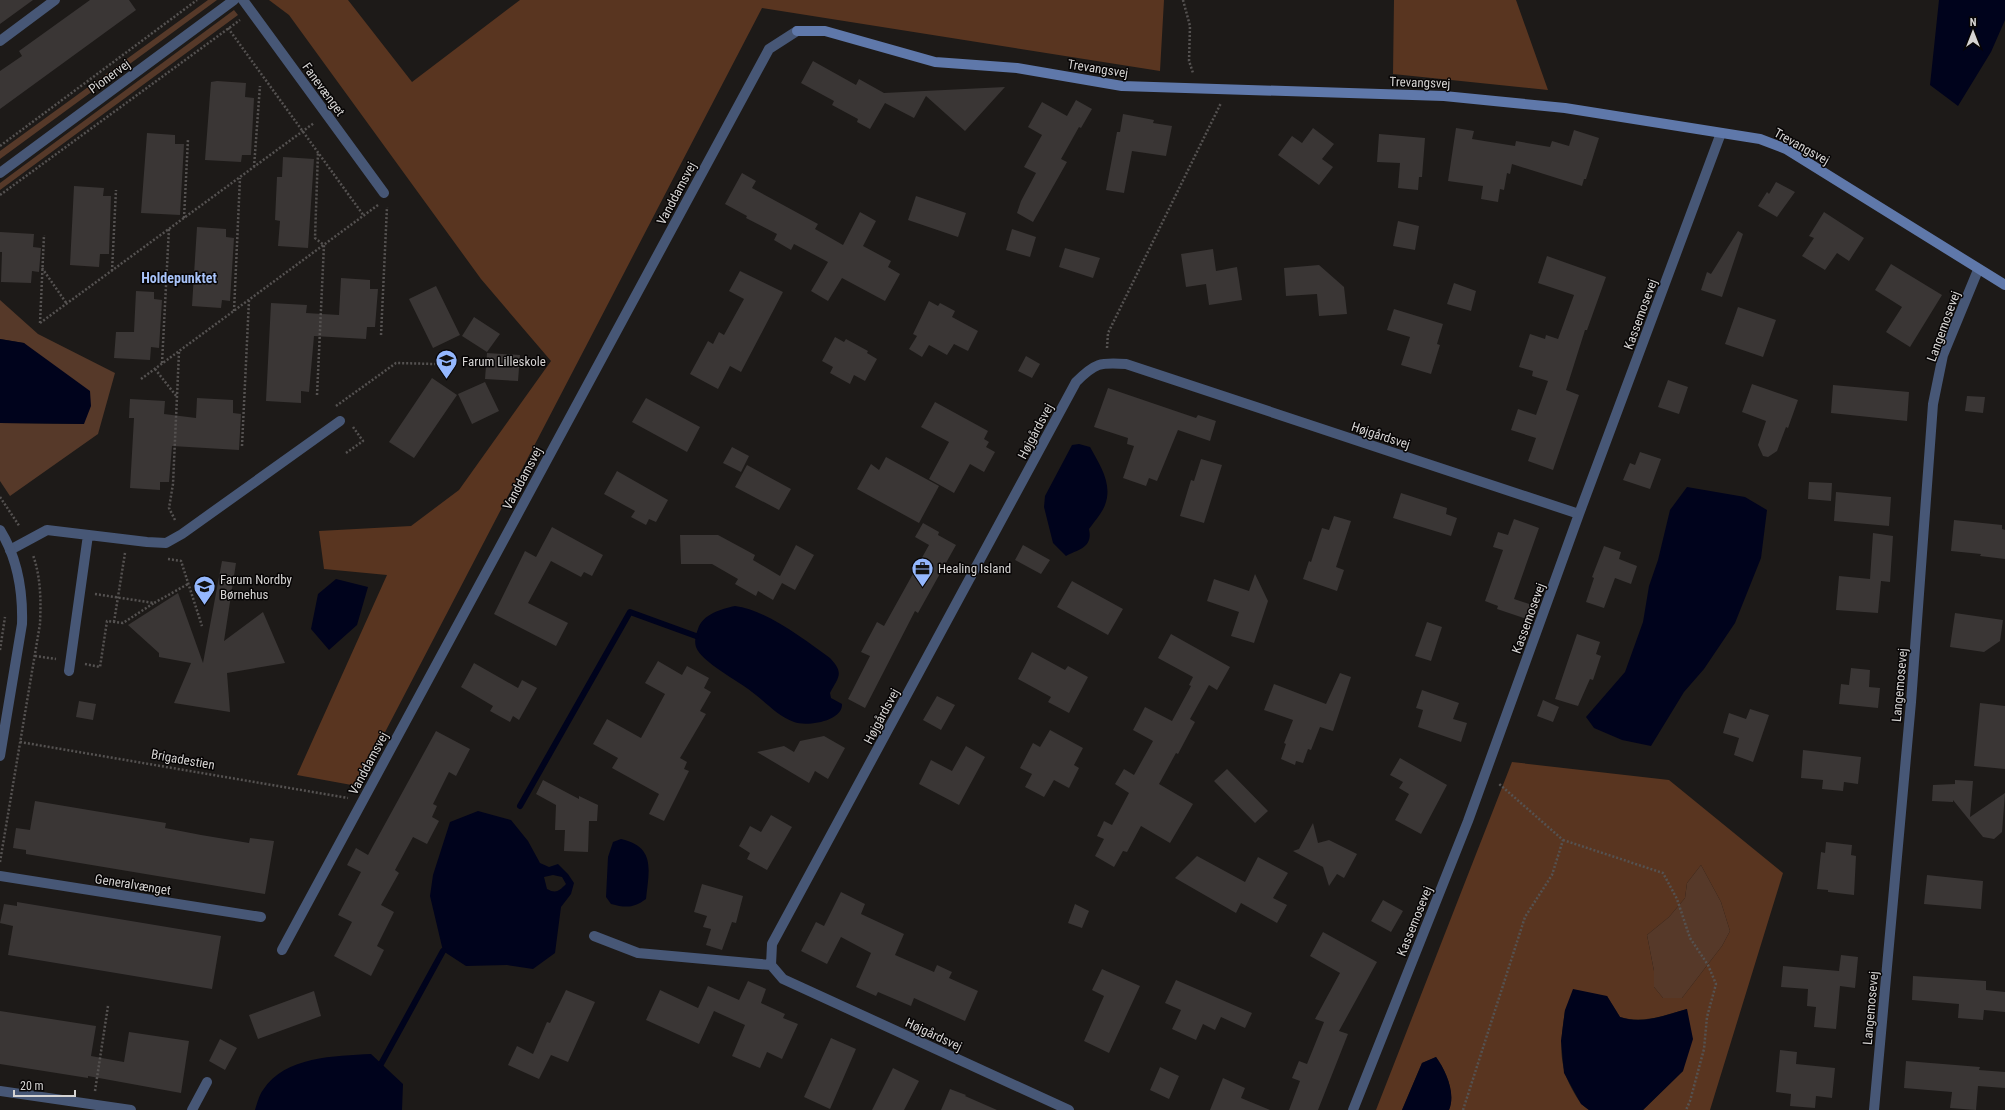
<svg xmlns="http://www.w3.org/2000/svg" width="2005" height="1110" viewBox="0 0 2005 1110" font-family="'Roboto Condensed',sans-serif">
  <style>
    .green { fill: #563929 }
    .forest { fill: #593520; fill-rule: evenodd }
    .water { fill: #00031c; fill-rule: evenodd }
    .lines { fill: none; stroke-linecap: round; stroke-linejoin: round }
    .stream { stroke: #00031c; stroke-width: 6 }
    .building { fill: #3a3635 }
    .path { stroke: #555251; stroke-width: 2.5; stroke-dasharray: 2 2; stroke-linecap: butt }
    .lane { stroke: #475776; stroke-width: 10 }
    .street { stroke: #475776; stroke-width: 10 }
    .secondary { stroke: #5f78aa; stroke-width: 10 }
    .labels { text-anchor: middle; stroke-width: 3; stroke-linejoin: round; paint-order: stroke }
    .street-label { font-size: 13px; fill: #d6d4d3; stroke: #070505 }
    .poi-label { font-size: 13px; fill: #d6d4d3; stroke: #070505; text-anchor: start }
    .neighbourhood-label { font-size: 14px; font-weight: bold; fill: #a8c3f8; stroke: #070505 }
  </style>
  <rect width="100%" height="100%" fill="#1d1a18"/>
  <path class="green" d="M208,0H217L0,159V151Z
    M234,10L238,15L0,190V183Z
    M0,300L38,334L115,373L98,434L10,496L0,481V423L84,424L24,343L0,339Z
    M1701,865L1721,902L1730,931L1722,946L1682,998H1663L1654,987V971L1647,935L1669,917L1685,898L1687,883Z"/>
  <path class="forest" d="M269,0H348L412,82L520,0H1164L1160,71L762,8L357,786L297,775L387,575L324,569L319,531L411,526L459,490L551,361L481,279L289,15Z
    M1394,0H1516L1548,90L1393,74Z
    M1512,762L1669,780L1783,873L1710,1110H1643L1683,1071L1687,1009C1665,1015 1644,1024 1620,1017L1607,996L1565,1010C1561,1039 1557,1062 1572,1089C1577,1098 1580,1104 1589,1110H1449C1456,1093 1446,1071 1436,1057L1422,1063L1402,1110H1376ZM1701,865L1721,902L1730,931L1722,946L1682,998H1663L1654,987V971L1647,935L1669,917L1685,898L1687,883Z"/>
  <path class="water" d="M1939,0H2005V20L1991,52L1958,106L1930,85Z
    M0,339L24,343L90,391L91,406L84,424L0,423Z
    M1079,444L1090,447C1100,465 1113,484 1105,505C1102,513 1094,522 1089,529C1093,547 1080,549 1066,556L1053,543L1044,507L1045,496L1072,445Z
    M1687,487L1745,497L1767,510L1761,558L1735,623L1704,669L1684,692L1651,746L1622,740L1594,728L1586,717L1625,672L1643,622L1649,586L1658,560L1670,510Z
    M336,579L368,587L357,625L329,650L311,629L318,594Z
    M735,606C767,610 805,640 830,658C845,674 838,677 830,693L831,698L842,704C843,721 807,727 794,722C777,716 766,702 752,692C739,681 701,662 696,647C694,641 696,634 698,629C703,614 721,609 735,606Z
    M478,811L511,820L528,841L540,863L549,867L558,864L568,874L574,883L571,894L561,907L555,953L533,969L507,965L466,966L443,951L430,896L433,875L450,822ZM553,875L562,877L566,884C559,891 556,894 547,889L544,877Z
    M621,839C656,847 649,870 646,899C634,908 626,908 611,904L606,897L608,857L613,842Z
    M1573,989L1607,996L1620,1017C1643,1025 1665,1015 1687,1009L1693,1039L1683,1071L1643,1110H1589L1581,1104L1564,1073L1561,1041L1565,1010Z
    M371,1054L403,1084L402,1110H255C257,1104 259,1095 263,1090C285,1056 335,1056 371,1054Z
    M1436,1057C1446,1071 1456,1093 1449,1110H1402L1422,1063Z"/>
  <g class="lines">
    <path class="stream" d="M520,806L630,612L696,636
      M381,1064L443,951"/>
  </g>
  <path class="building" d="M0,0H33L0,24Z
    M90,0H129L136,10L0,109V71L22,56L19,51Z
    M813,61L856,85L859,79L884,93L1005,87L965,131L926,96L914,118L885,103L870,129L857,122L858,119L832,105L834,101L801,83Z
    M217,81L246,83L245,97L254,98L251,155H242L241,162L205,160L211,82Z
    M1076,100L1092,109L1081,128L1079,127L1061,159L1067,162L1033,222L1017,213L1021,201L1036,173L1024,167L1042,135L1028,127L1042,102L1067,116Z
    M1123,114L1154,120L1153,123L1172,126L1166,156L1132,151L1124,193L1106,190L1117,132H1120Z
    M1313,128L1334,144L1322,159L1333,167L1319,185L1278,155L1292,136L1302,143Z
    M1456,128L1474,131L1472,139L1515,146L1516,141L1550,147L1552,141L1569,146L1574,130L1599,138L1586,179H1584L1582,186L1512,164L1510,174L1507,173L1504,190L1500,189L1498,202L1481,199L1483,186L1448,181Z
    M147,133L175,135V144H184L180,215L141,213Z
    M1379,134L1425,138L1422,177H1419L1418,190L1398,188L1400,163L1377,162Z
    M283,157L314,159L308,248L278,246L280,221L275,220L277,177H282Z
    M742,173L756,181L752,188L818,224L815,229L843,245L860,212L876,221L863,246L891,261L888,267L900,274L885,301L842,278L828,301L811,291L828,262L794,244L791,250L774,240L777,234L746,218L747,216L725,204Z
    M1776,182L1795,192L1777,217L1758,206L1767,192L1769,194Z
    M74,186L104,188L103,196H111L109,254H100L99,267L70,265Z
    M916,196L966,213L958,237L908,220Z
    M1824,212L1864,238L1849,261L1837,253L1825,270L1802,256L1814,238L1809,236Z
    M1398,221L1419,226L1415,250L1393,246Z
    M197,227L226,229V237L234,238L230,301L222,300L221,308L192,306Z
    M1012,229L1036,237L1030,257L1006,250Z
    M1738,231L1743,234L1722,297L1701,290L1707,272L1711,274Z
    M0,232L34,234L33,247L41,248L39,272L32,271L31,283L1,282L2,252H0Z
    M1065,248L1100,258L1093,278L1059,267Z
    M1213,249L1216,271L1237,267L1242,300L1209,305L1206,284L1186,287L1181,254Z
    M1547,256L1606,277L1587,330H1585L1566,390L1579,395L1553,470L1528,461L1536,438L1511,430L1518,409L1536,415L1548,381L1532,376L1533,371L1519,367L1530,334L1545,339L1546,335L1558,339L1574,295L1538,283Z
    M1891,264L1942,295L1910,347L1886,332L1902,307L1875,290Z
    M1319,265L1344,287L1347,314L1319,316L1317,294L1286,296L1284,268Z
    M740,271L783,292L741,372L730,366L718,389L690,374L708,341L713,344L719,332L724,335L744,299L729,291Z
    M341,278L370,280V289H378L375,327H367L366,339L314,336L309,392L301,391V403L266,401L271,303L307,305L306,313L339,315Z
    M1454,283L1476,291L1471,311L1447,304Z
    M436,286L460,335L433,348L409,299Z
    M136,291L154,292V299L162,300L159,348L151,347L150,360L114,358L116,332H134Z
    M929,301L938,306L940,303L955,311L952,317L978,331L968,351L954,344L947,355L929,345L922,357L909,349L917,336L913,334Z
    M1738,307L1776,320L1763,357L1725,344Z
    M1394,309L1443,324L1437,344L1440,345L1431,374L1401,365L1410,337L1387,330Z
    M474,317L500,334L487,352L462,336Z
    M835,337L844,342L846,339L868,351L867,353L877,359L865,381L854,375L850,384L830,373L833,367L822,361Z
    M487,353L520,355L518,381L485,379Z
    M1026,356L1040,364L1032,378L1018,371Z
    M432,378L457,395L414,458L389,442Z
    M1668,380L1688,387L1679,414L1658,407Z
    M485,382L499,411L472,424L458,394Z
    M1752,384L1798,400L1788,428L1786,427L1777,451L1768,457L1763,456L1758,445L1766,421L1742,412Z
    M1833,385L1909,392L1907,421L1831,413Z
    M1108,388L1196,418L1198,415L1216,421L1210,441L1178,430L1157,481L1149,478L1146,486L1123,478L1134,446L1127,444L1128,438L1094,427Z
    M1967,396L1985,397L1983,413L1965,411Z
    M197,398L233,400V413L241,414L239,450L172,446L169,482H160V490L130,488L134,418H129L130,399L165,401L164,414L196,418Z
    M646,398L700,427L687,452L632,422Z
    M935,402L988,431L984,439L989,442L986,447L995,452L984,472L970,464L954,493L929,479L949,442L921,427Z
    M732,447L749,456L741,472L723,463Z
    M1640,452L1661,459L1650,489L1623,480L1630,463L1635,465Z
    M886,457L939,486L919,523L857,489L871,464L879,470Z
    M1201,459L1222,465L1204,523L1180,516L1191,480L1194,481Z
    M747,465L791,489L779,510L735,487Z
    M617,471L668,500L656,522L649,519L646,525L631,517L635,511L604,494Z
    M1809,482L1832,483L1831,501L1808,499Z
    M1836,492L1891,497L1889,526L1834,521Z
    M1401,493L1447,508L1446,514L1457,518L1451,536L1393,518Z
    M1334,516L1351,521L1336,567L1344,570L1337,591L1303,579L1309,561L1311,562L1322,528L1329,530Z
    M1514,519L1539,528L1514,599L1538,607L1533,621L1497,609L1498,606L1485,601L1503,550L1493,547L1498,532L1508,535Z
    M1954,520L2002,525V529L2005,530V559L1980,556L1981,554L1951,551Z
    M923,523L939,532L938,535L956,545L918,613L915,611L865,708L848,699L870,656L861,652L877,622L884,626L929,545L915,537Z
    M552,527L603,555L592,576L584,572L581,577L551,561L528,603L568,623L556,646L494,614L525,551L536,557Z
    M1873,533L1893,536L1890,582L1881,581L1878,613L1836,610L1839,576L1870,579Z
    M680,535H718L755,555L753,560L780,576L796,545L814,555L795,590L782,583L773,600L758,591L756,596L735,584L738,579L712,564H681Z
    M1023,545L1050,560L1041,574L1015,560Z
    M1604,546L1621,552L1619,559L1637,566L1631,584L1615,578L1604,608L1586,602L1594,578L1592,577Z
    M222,561L236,563L224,641L263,612L285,663L227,673L230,712L174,703L191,663L159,657V653L128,625L178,593L203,663Z
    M1255,574L1268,601L1254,643L1231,636L1239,612L1207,601L1214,579L1249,591Z
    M1072,581L1123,609L1108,635L1057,607Z
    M1955,613L2003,620L2000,641L1984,652L1950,647Z
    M1427,622L1442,627L1431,661L1415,656Z
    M1171,634L1230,667L1217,690L1209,685L1190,719L1195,722L1178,754L1176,753L1159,784L1193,804L1170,843L1141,826L1127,852L1123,851L1114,867L1095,856L1104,839L1097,836L1104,821L1112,825L1129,793L1115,784L1124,769L1134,775L1153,741L1133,730L1145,707L1172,721L1191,686L1189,685L1193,677L1158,658Z
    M1577,634L1600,642L1596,654L1601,656L1593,680L1590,679L1578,706L1555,699Z
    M1032,652L1065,670L1068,666L1088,677L1069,713L1048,702L1051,697L1018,679Z
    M658,661L682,675L687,666L709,678L704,688L711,692L700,711L706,714L680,758L687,762L684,769L689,771L664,821L649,814L659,794L612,768L618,758L593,744L607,719L641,738L665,694L645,683Z
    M474,663L518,688L522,680L537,688L519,720L513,716L510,722L490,711L493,706L461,687Z
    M1851,668L1870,670L1869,687L1880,688L1878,708L1839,704L1841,684L1849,685Z
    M1340,673L1351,677L1333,731L1320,727L1311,750L1308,749L1303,763L1296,761L1295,765L1281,759L1286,744L1284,743L1293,720L1264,710L1274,684L1326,704Z
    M1422,690L1459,703L1453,719L1467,723L1461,742L1418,727L1423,710L1416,708Z
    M937,696L955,705L941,730L923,720Z
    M1543,700L1559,707L1553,722L1537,716Z
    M79,701L96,704L93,720L76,717Z
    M1980,703L2005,706V769L1974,766Z
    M1750,709L1769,715L1753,762L1734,755L1739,738L1723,733L1729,713L1746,719Z
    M1050,730L1083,748L1074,765L1079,768L1069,788L1054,780L1044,797L1025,787L1032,774L1020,768L1033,743L1040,747Z
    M436,731L470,749L456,776L449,772L433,804L437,806L432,817L439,821L427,844L413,837L395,870L399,873L381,905L394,912L377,946L384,950L371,976L334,956L352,922L338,915L361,872L347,865L356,848L368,855Z
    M824,736L845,748L828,779L815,771L809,783L757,752L784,746L794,752L800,741Z
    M966,746L985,757L959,805L919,784L931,760L952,771Z
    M1803,750L1861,757L1858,784L1844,782L1843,791L1822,789L1823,780L1801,778Z
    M1400,758L1447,785L1421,834L1395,820L1409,794L1399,788L1403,782L1390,775Z
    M1227,769L1268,811L1255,823L1214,781Z
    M543,780L579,799V796L598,805L597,821H589L588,852L564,851L565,830H555L556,805L536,794Z
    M1955,780L1973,781L1970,817L2005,793L2002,832L1994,839L1983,837L1953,800V802L1932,801L1933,785L1955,784Z
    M35,801L166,823L165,828L201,835L249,843L250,838L274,841L265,894L26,854V850L13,848L16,828L30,830Z
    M771,815L792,827L767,870L747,859L750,853L739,846L750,826L761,832Z
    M1313,823L1318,843L1329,840L1357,854L1344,878L1337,874L1329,886L1323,867L1293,851L1299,849Z
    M1826,842L1852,845L1851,855L1856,856L1854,895L1828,892V890L1817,889L1821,852L1825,853Z
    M1197,856L1245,882L1258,857L1288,873L1273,898L1287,905L1277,923L1241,903L1236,913L1175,878Z
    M1927,875L1983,881L1981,909L1924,904Z
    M702,884L743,896L736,923L732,922L722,950L706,945L711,929L703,927L707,916L694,912Z
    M841,892L865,904L861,914L904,934L895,955L934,972L937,965L952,972L949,978L978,991L965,1021L914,998L911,1006L878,992L876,996L856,987L871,953L841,937L827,964L801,951L816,922L824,926Z
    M1383,900L1403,911L1391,932L1371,921Z
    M17,902L221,936L212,989L8,955L13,926L0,923L4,904L17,906Z
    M1075,904L1089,911L1082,928L1068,923Z
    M1323,932L1377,962L1339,1031L1348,1034L1318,1110H1289L1300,1081L1292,1078L1299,1061L1307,1064L1324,1022L1315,1019L1340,973L1310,956Z
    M1841,955L1858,957L1855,988L1840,986L1836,1029L1814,1027L1816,1007L1807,1006L1808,989L1781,987L1783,966L1839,971Z
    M1102,969L1140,986L1109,1053L1084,1041L1104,996L1092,990Z
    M1913,976L1986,981V990L2005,992V1012L1984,1010L1983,1020L1958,1018L1959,1004L1912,1000Z
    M1176,980L1252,1013L1245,1028L1221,1017L1215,1030L1203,1024L1196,1040L1172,1029L1181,1010L1165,1003Z
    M748,981L766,989L761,1003L785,1014L783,1018L798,1024L782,1059L767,1052L760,1068L732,1056L745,1025L714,1011L699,1044L646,1020L660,990L698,1008L708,986L739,1000Z
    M566,990L595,1002L568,1062L551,1055L539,1079L508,1065L517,1046L533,1054L547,1022L550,1023Z
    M314,991L321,1016L258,1039L249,1015Z
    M0,1011L96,1026L91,1056L124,1062L129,1032L189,1041L181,1093L88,1076V1078L0,1064Z
    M831,1038L856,1049L830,1109L804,1097Z
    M220,1039L237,1048L225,1070L209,1061Z
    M1780,1050L1797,1052L1796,1064L1835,1068L1832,1098L1816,1096L1815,1108L1790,1106L1791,1094L1776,1092Z
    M1906,1061L1980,1067L1979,1070L2005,1072V1088L1978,1086L1976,1110L1950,1108L1952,1092L1904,1088Z
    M1160,1067L1179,1076L1169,1099L1150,1090Z
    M893,1068L919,1081L904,1110H872Z
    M1223,1078L1245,1088L1241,1098L1270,1110H1210Z
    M950,1089L966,1095L965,1096L997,1110H941Z"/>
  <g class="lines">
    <path class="path" d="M1183,0L1190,26L1189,61L1193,73
      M228,28L364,216
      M0,146L197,0
      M254,167L260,86
      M0,195L240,20
      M184,218L188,139
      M42,268L67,304
      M112,271L116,190
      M234,311L240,178
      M40,323L314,123
      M40,323L44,235
      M381,335L387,207
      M1107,348L1108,333L1221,103
      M162,363L169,228
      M155,369L177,397
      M141,379L378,205
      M317,395L324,245L315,238L318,152
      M336,406L396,363L435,364
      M242,446L249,300
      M346,453L363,441L353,427
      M0,497L20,527
      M175,520L169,508L173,484L179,352
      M168,559L181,561L202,626
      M95,594L154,603L188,584
      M114,622L125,553
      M0,650L5,617
      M35,656L56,659
      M85,664L100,667L107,621L123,623L154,603
      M20,742L348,798
      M1563,840L1663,873L1677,899L1690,938L1708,965L1716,984L1707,1017L1704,1049L1690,1101L1686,1110
      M0,862L40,624C41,601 41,578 33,555
      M95,1091L108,1006
      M1463,1110L1525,917L1552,875L1563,840L1498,783"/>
    <path class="lane" d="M10,550L47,530L147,542L166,543L182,534L340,421
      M69,671L88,535"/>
    <path class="street" d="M243,0L384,193
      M0,41L55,0
      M0,173L234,0
      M0,530C18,559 23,590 22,624L0,756
      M0,876L261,917
      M594,936L638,953L771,965
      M282,950L769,49L797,31
      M0,1091L131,1110
      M192,1110L207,1082
      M1069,1110L783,979L771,965L772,944L1076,382C1095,363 1100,362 1126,364L1579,514
      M1353,1110L1468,821L1579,514L1721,133
      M1874,1110L1911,702L1933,404L1943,355L1978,270"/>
    <path class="secondary" d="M797,31H825L935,62L1017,68L1122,86L1444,96L1565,108L1760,139L1786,149L2005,285"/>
  </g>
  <defs>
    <symbol id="school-pin" viewBox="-11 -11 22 30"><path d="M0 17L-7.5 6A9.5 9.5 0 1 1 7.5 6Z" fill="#94b7fd" stroke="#070505"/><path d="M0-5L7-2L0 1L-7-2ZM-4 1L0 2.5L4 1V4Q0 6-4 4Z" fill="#111"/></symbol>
    <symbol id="office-pin" viewBox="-11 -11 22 30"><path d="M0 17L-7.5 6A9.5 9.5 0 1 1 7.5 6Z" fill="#94b7fd" stroke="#070505"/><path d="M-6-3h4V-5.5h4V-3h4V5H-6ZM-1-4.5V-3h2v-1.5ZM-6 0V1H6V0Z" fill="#111"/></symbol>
  </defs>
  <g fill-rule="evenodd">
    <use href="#school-pin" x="434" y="348" width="25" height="34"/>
    <use href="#office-pin" x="910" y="556" width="25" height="34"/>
    <use href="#school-pin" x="192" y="574" width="25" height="34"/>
  </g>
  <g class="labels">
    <g class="street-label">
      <text transform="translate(1098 68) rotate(9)" y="5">Trevangsvej</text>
      <text transform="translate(109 76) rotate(-36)" y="5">Pionervej</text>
      <text transform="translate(1420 82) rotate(2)" y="5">Trevangsvej</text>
      <text transform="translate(324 89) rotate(54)" y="5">Fanevænget</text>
      <text transform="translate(1802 146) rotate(29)" y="5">Trevangsvej</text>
      <text transform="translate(676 193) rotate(-62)" y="5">Vanddamsvej</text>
      <text transform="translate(1640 314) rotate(-70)" y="5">Kassemosevej</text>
      <text transform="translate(1943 326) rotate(-70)" y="5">Langemosevej</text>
      <text transform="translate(1035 431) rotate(-62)" y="5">Højgårdsvej</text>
      <text transform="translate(1381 435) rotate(18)" y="5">Højgårdsvej</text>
      <text transform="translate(522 478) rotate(-62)" y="5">Vanddamsvej</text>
      <text transform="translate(1528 618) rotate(-70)" y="5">Kassemosevej</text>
      <text transform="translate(1899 685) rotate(-85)" y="5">Langemosevej</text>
      <text transform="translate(881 716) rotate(-62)" y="5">Højgårdsvej</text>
      <text transform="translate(183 759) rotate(10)" y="5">Brigadestien</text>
      <text transform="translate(368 763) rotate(-62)" y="5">Vanddamsvej</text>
      <text transform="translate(133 884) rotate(9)" y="5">Generalvænget</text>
      <text transform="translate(1414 921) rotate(-68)" y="5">Kassemosevej</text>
      <text transform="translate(1870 1008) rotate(-85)" y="5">Langemosevej</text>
      <text transform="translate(934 1034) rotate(25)" y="5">Højgårdsvej</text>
    </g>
    <g class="poi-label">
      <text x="462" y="366">Farum Lilleskole</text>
      <text x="938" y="573">Healing Island</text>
      <text x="220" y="584">Farum Nordby<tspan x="220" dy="15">Børnehus</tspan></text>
    </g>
    <g class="neighbourhood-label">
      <text x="179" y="283">Holdepunktet</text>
    </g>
  </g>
  <g transform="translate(1973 32)" stroke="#070505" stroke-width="3" paint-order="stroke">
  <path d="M0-3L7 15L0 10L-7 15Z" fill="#d6d4d3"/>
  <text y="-6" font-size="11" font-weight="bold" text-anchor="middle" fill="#d6d4d3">N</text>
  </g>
  <path d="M14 1090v6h61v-6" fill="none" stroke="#d6d4d3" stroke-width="2"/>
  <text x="20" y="1090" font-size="12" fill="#d6d4d3" stroke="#070505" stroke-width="3" paint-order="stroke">20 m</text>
</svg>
